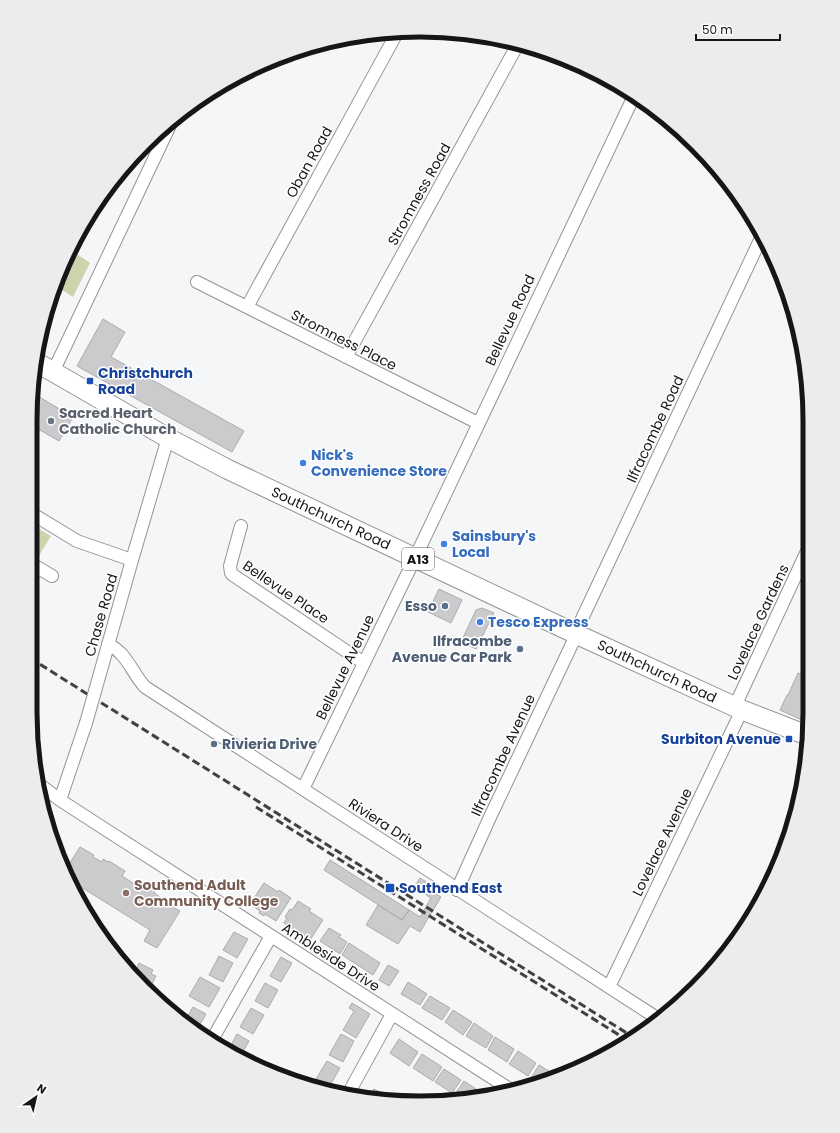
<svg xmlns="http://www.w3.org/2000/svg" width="840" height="1133" viewBox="0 0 840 1133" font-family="Poppins,sans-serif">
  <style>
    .green { fill: #ced3ae }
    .building { fill: #cbcbcd; stroke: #acacae }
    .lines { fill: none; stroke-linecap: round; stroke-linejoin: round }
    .minor-casing { stroke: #929395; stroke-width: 14 }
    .primary-casing { stroke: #929395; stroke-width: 21 }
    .minor { stroke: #fff; stroke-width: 12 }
    .primary { stroke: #fff; stroke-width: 19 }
    .rail { stroke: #404142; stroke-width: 3; stroke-dasharray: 8 4; stroke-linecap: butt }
    .minor-bridge-casing { stroke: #929395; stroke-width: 14; stroke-linecap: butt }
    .minor-bridge { stroke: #fff; stroke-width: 12 }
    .transit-dot { fill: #1a4fb4; stroke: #fff; stroke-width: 1.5 }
    .worship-dot { fill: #6b7280; stroke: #fff; stroke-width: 1.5 }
    .shop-dot { fill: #3f7fe0; stroke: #fff; stroke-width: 1.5 }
    .service-dot { fill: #5c6f8a; stroke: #fff; stroke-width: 1.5 }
    .education-dot { fill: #8d6e63; stroke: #fff; stroke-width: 1.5 }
    .labels { text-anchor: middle; stroke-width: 3; stroke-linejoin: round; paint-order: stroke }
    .shield { fill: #fff; stroke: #5c5c5d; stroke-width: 1 }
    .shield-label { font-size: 13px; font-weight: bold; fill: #161617 }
    .street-label { font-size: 14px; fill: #161617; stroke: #fff }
    .transit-label { font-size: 14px; font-weight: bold; fill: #164399; stroke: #fff; text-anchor: start }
    .worship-label { font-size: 14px; font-weight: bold; fill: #5b616d; stroke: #fff; text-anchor: start }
    .shop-label { font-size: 14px; font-weight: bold; fill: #366cbe; stroke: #fff; text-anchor: start }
    .service-label { font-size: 14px; font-weight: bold; fill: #4e5e75; stroke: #fff; text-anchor: end }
    .education-label { font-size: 14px; font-weight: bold; fill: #785e54; stroke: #fff; text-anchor: start }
    .rim { fill: none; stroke: #161617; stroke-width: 5 }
  </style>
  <rect width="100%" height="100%" fill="#f5f6f7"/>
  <path class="green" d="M71,250L90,263L73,297L55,285L60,271Z
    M30,524L51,536L37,559L30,555Z"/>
  <path class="building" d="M103,319L125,332L111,357L244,431L232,452L77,366Z
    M31,392L73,417L59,441L31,425Z
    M439,589L462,600L451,623L428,612Z
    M482,608L494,613L476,649L461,642L476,610Z
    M798,673L809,677V689L803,701L809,704L802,720L780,710L787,695H788Z
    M80,847L94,855L93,857L102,862L103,859L108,862L109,861L125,871L122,876L138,886L141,881L156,890L154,893L160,897L159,899L180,911L157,948L144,941L150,930L76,884L74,887L66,869Z
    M330,860L409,910L402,920L324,870Z
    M420,878L434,887L431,892L417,883Z
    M264,883L278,892L279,890L291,898L276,921L265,914L264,916L259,913L260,911L250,904Z
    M417,883L441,897L420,932L410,926L398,944L366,925L378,905L402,920L409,910L420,917L431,898L414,887Z
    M298,901L311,909L309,911L323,920L310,940L298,932L296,933L292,931L293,929L284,923L287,918L285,917L290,909L292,910Z
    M329,928L341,935L339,937L347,942L340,954L320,941Z
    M234,932L248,939L237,958L223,950Z
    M349,943L380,963L373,975L342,955Z
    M219,956L233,963L223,982L209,975Z
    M281,957L292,963L281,982L270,976Z
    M139,963L153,970L151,974L156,976L148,992L144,989L134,975Z
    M388,965L399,971L389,986L379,980Z
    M200,977L220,988L209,1007L189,996Z
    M408,982L427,994L420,1005L401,994Z
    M265,983L278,990L268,1008L255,1001Z
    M430,996L450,1008L442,1020L422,1008Z
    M352,1003L370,1014L356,1038L343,1030L354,1011L349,1008Z
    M193,1007L206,1014L198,1028L186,1019Z
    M251,1008L264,1015L253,1034L240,1027Z
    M453,1010L472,1022L463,1035L445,1022Z
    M474,1023L493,1036L486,1048L466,1036Z
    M237,1034L249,1041L240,1057L229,1049Z
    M341,1034L354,1041L343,1062L329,1055Z
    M495,1037L514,1049L507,1062L488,1050Z
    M399,1039L418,1052L409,1066L390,1053Z
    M518,1051L536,1063L528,1076L509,1064Z
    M422,1054L442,1067L433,1081L413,1068Z
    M327,1061L340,1068L329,1087L316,1079Z
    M539,1065L557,1076L536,1081L531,1078Z
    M444,1069L461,1080L452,1093L435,1082Z
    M464,1081L482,1093L481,1094L462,1098L455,1094Z
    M374,1089L388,1096L387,1098L369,1097Z"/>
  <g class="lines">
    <defs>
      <path id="minor" d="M197,282L478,423
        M247,307L398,31
        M346,357L518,44
        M53,372L173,119
        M31,513L77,541L132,560
        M241,526L230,566L231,573L233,575L364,663
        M30,563L52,576
        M108,644C128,654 131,672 145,687L660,1020
        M99,677L132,560L168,438
        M735,706L808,549
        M39,784L60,800L97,824L508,1088
        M303,789L415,558L634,96
        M60,800L86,723
        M457,890L491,815L572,644L580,623L761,238
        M609,987L742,710
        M213,1038L271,936
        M347,1096L392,1014"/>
      <path id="primary" d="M36,362L168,438L227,469L576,634L742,710L809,736"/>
    </defs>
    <use href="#minor" class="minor-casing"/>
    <use href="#primary" class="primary-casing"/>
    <use href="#minor" class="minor"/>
    <use href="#primary" class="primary"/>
    <path class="rail" d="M30,658L633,1037
      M256,807L627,1040"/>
    <defs>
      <path id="minor-bridge" d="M86,723L99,677"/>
    </defs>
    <use href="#minor-bridge" class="minor-bridge-casing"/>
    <use href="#minor-bridge" class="minor-bridge"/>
  </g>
  <g class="transit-dot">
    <rect x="86" y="377" width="8" height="8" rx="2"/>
    <rect x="785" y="735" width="8" height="8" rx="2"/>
    <rect x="385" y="883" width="10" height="10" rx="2"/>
  </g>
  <circle class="worship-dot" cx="51" cy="421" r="4"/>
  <g class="shop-dot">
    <circle cx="303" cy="463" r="4"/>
    <circle cx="444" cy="544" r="4"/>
    <circle cx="480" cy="622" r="4"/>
  </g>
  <g class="service-dot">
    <circle cx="445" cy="606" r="4"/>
    <circle cx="520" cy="649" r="4"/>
    <circle cx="214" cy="744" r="4"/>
  </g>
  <circle class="education-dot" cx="126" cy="893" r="4"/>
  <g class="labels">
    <rect class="shield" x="402" y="548" width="32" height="22" rx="3"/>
    <g class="shield-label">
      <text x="418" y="564">A13</text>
    </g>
    <g class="street-label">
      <text transform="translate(309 162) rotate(-61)" y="5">Oban Road</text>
      <text transform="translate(419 194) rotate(-61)" y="5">Stromness Road</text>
      <text transform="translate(510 320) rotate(-65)" y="5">Bellevue Road</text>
      <text transform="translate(344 340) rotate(27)" y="5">Stromness Place</text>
      <text transform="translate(655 429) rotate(-65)" y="5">Ilfracombe Road</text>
      <text transform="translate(331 518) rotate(25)" y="5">Southchurch Road</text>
      <text transform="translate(286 592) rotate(34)" y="5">Bellevue Place</text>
      <text transform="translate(101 615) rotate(-74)" y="5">Chase Road</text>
      <text transform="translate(758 622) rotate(-65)" y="5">Lovelace Gardens</text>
      <text transform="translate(345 667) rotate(-64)" y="5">Bellevue Avenue</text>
      <text transform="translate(657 671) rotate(25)" y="5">Southchurch Road</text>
      <text transform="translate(503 755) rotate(-65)" y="5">Ilfracombe Avenue</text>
      <text transform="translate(386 825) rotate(33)" y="5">Riviera Drive</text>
      <text transform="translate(662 842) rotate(-64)" y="5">Lovelace Avenue</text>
      <text transform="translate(331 957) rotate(33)" y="5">Ambleside Drive</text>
    </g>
    <g class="transit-label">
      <text x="98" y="378">Christchurch<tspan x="98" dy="16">Road</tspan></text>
      <text x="781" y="744" text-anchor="end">Surbiton Avenue</text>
      <text x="399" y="893">Southend East</text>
    </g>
    <g class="worship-label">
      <text x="59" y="418">Sacred Heart<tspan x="59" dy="16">Catholic Church</tspan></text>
    </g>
    <g class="shop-label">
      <text x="311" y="460">Nick's<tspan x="311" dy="16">Convenience Store</tspan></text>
      <text x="452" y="541">Sainsbury's<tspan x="452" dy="16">Local</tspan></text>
      <text x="488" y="627">Tesco Express</text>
    </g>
    <g class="service-label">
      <text x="437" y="611">Esso</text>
      <text x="512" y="646">Ilfracombe<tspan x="512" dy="16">Avenue Car Park</tspan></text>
      <text x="222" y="749" text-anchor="start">Rivieria Drive</text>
    </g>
    <g class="education-label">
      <text x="134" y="890">Southend Adult<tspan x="134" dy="16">Community College</tspan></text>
    </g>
  </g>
  <path d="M0 0H840V1133H0ZM420 37H420A383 383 0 0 1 803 420V713A383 383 0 0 1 420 1096H420A383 383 0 0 1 37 713V420A383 383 0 0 1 420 37Z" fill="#ececec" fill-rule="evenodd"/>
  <path class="rim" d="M420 37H420A383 383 0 0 1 803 420V713A383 383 0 0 1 420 1096H420A383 383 0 0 1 37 713V420A383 383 0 0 1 420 37Z"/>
  <g transform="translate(36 1097) rotate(34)" stroke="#ffffff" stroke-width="3" paint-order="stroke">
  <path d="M0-3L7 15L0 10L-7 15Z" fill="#161617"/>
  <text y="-6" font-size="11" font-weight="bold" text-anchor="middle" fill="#161617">N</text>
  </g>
  <path d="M696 34v6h84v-6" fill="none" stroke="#161617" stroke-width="2"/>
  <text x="702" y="34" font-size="12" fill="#161617" stroke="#ffffff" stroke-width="3" paint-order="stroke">50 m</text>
</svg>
